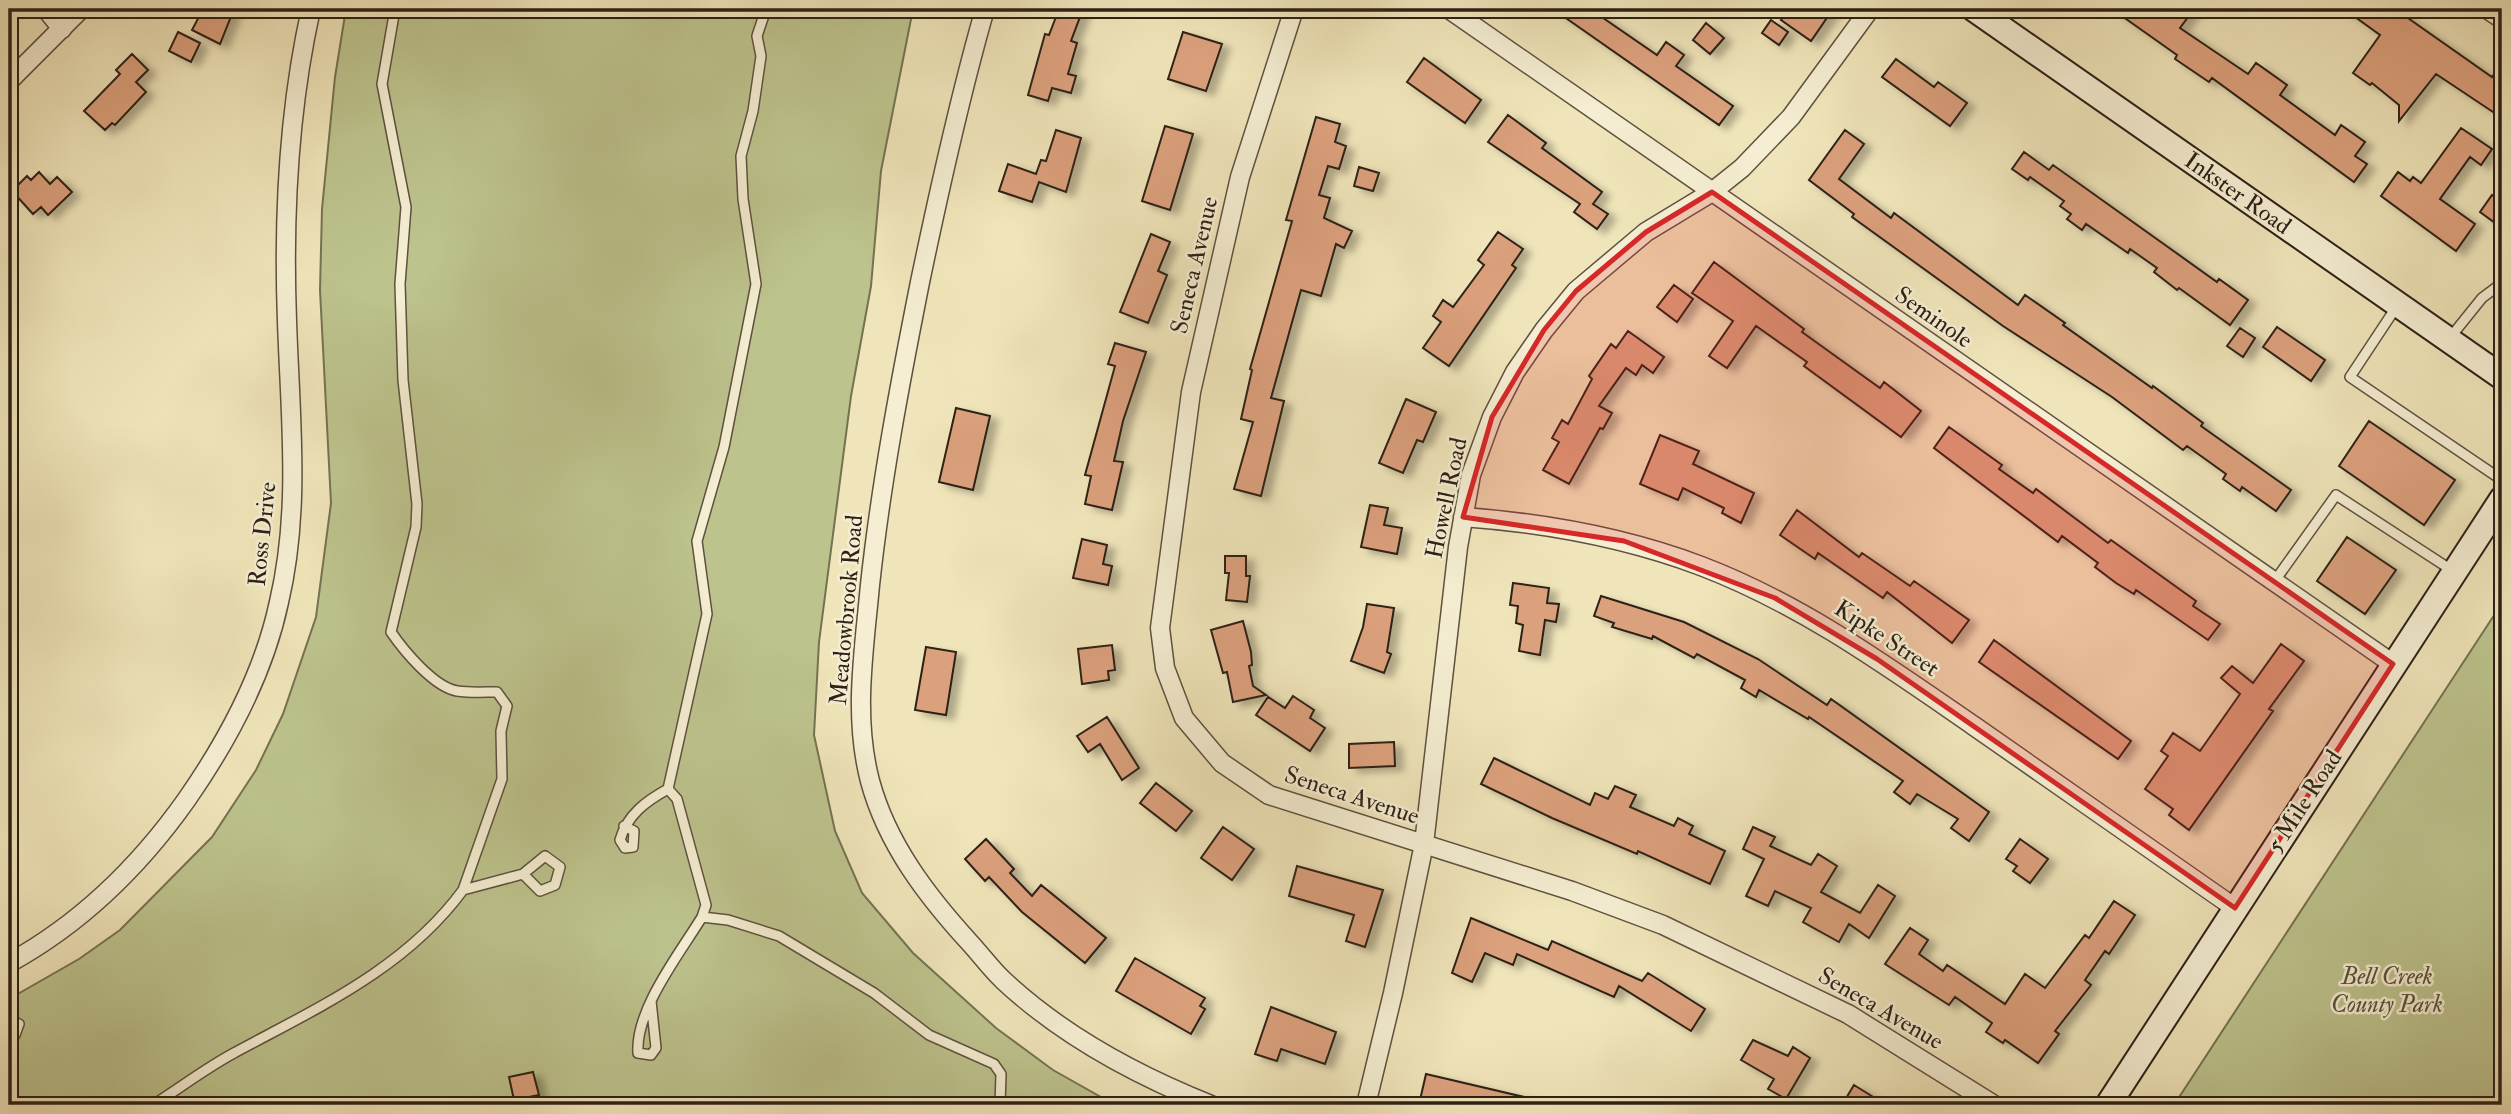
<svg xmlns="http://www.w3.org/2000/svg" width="2511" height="1114" viewBox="0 0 2511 1114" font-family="'IM FELL Double Pica',serif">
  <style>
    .green { fill: #bdc38d; stroke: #757252; stroke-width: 2 }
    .building { fill: #dba07c; stroke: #2d2017; stroke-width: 2; filter: url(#shadow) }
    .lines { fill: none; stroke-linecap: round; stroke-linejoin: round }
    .service-casing { stroke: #5e5140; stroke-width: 12 }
    .minor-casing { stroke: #5e5140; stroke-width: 21 }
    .secondary-casing { stroke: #2d2017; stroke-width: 28 }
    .service { stroke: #f5eed2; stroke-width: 9 }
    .minor { stroke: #f5eed2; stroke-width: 18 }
    .secondary { stroke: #f5eed2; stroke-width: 24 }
    .marked { fill: #d62828; fill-opacity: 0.2; stroke: #d62828; stroke-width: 5; stroke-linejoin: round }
    .labels { text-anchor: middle; stroke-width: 5; stroke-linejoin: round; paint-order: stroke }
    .street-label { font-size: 24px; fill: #2d2017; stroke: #f5eed2 }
    .park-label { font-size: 24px; font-style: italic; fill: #58513a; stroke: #f5eed2 }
  </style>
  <defs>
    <filter id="shadow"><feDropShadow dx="8" dy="4.5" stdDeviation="3.5" flood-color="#0004"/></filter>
  </defs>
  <rect width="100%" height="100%" fill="#f0e5ba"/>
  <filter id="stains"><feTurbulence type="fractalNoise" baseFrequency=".00286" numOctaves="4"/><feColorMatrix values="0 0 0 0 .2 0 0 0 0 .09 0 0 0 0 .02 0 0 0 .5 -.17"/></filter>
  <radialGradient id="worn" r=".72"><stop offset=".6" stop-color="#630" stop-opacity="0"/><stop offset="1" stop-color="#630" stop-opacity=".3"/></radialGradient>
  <path class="green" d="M346,9H913L881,171L871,286L851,396L819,642L814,735L835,831L862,893L913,953L996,1028L1053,1070L1115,1105H9V999L79,959L120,930L212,837L256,770L283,714L316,617L331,503L320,290L322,209L335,77Z
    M2502,603V1105H2174Z"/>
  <path class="building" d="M203,9H234L220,44L192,30Z
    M1059,9H1083L1071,41L1077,43L1068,74L1076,76L1071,93L1052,88L1048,101L1028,95L1045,34L1049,35Z
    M1553,9H1590L1657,55L1666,42L1684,55L1676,66L1733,106L1719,125Z
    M1789,9H1833L1811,41L1781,20Z
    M2112,9H2194L2180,28L2248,74L2256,63L2287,85L2280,95L2335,135L2341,125L2365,142L2355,156L2367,164L2354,182L2212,78L2209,82L2175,59L2177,55Z
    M2344,9H2395L2492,77L2502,63V118L2436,74L2399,121V105L2372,83L2370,85L2353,73L2380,35Z
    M1771,20L1788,32L1779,45L1762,33Z
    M1706,23L1724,38L1710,54L1693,40Z
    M178,32L200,43L191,62L169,51Z
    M1183,32L1222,44L1206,91L1168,79Z
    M132,54L148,70L136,82L146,92L115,125L112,123L105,130L84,111L120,74L116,70Z
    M1424,58L1481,100L1465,123L1407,82Z
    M1896,59L1934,87L1938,82L1967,103L1950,126L1882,77Z
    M1508,115L1546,143L1542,148L1602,192L1593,204L1608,214L1597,229L1574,212L1580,204L1488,142Z
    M1316,117L1340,124L1335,142L1346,146L1339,169L1328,166L1319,195L1330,198L1324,218L1352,231L1344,248L1336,244L1321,296L1301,290L1271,398L1284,401L1261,496L1234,489L1253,422L1241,419L1252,370L1250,369L1292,221L1286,220Z
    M1165,126L1193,134L1170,210L1142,201Z
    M2461,128L2492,149L2481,165L2470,157L2440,199L2475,224L2456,251L2381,196L2398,172L2410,181L2413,177L2421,183Z
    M1056,130L1081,138L1066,192L1039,182L1032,202L999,191L1008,164L1036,174L1041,160L1046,161Z
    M1845,130L1864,144L1839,179L1891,218L1894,213L2018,305L2025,295L2065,323L2063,325L2152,388L2153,386L2203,423L2201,426L2291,490L2276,511L2242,487L2240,491L2223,479L2226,474L2187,446L2183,450L2112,397L2003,326L1852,217L1854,214L1809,180Z
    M2024,152L2049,170L2053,165L2217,282L2219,279L2248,300L2230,325L2179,288L2177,290L2154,272L2157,268L2130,249L2128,253L2086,224L2082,230L2067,219L2071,214L2060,206L2064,201L2030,177L2028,180L2012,169Z
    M1359,167L1379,173L1373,191L1354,186Z
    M39,172L50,184L57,177L72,192L48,215L41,207L33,214L12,191L27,176L31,180Z
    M2492,195L2502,202V228L2480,212Z
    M1498,232L1523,249L1512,265L1516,268L1449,366L1423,348L1441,322L1433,316L1443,300L1453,307L1484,265L1478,260Z
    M1151,234L1170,242L1158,271L1167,275L1148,323L1120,312Z
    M1714,262L1804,329L1802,332L1880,388L1884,382L1921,411L1901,437L1804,366L1807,362L1756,326L1727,368L1709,356L1733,321L1692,293Z
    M1674,285L1693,299L1677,322L1657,307Z
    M2277,327L2325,360L2311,381L2263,347Z
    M2240,328L2255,338L2243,357L2227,346Z
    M1628,331L1664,357L1653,373L1642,365L1636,375L1626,368L1599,406L1612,413L1603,429L1600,428L1569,484L1543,470L1559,442L1552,438L1562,420L1568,424L1592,379L1589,376L1611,344L1616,348Z
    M1115,343L1146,352L1123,421L1114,461L1123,462L1112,510L1085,504L1091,476L1085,475L1115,366L1108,364Z
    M1406,399L1436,412L1423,442L1417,440L1403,473L1379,463Z
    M956,408L990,416L973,490L939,482Z
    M2369,421L2455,480L2424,525L2339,466Z
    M1949,427L2002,465L1999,469L2033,493L2036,489L2108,543L2111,540L2196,601L2193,606L2220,624L2208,640L2136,590L2134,594L2116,583L2095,567L2098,563L2062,536L2058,542L1934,448Z
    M1660,435L1699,451L1693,464L1754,493L1741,523L1722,513L1724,508L1683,488L1678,500L1640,484Z
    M1370,505L1388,508L1384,525L1402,528L1397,554L1361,547Z
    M1797,510L1859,557L1862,553L1910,586L1914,581L1969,620L1952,643L1887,592L1883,598L1818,553L1815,559L1780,535Z
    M2347,537L2396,570L2365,614L2317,581Z
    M1082,539L1107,545L1103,564L1112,566L1108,585L1073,578Z
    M1225,556H1246V576H1250L1247,602L1226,600L1229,573H1225Z
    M1513,583L1549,588L1547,603L1559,604L1556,622L1545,620L1540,655L1519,651L1523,625L1516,623L1518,606L1510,605Z
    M1601,596L1684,622L1758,659L1827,705L1831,699L1989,812L1969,841L1951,828L1958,819L1917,794L1910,804L1894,792L1903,781L1809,717L1808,719L1759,690L1756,697L1741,688L1745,680L1697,654L1694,658L1653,636L1652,639L1612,627L1614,623L1594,616Z
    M1367,604L1394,608L1387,652L1391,654L1384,673L1351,661L1363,627Z
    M1243,621L1251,652L1252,665L1249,666L1253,686L1266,695L1233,702L1227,672L1223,673L1211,630Z
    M1994,640L2131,741L2118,759L1979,662Z
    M2281,644L2304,661L2269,709L2273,711L2189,830L2169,815L2173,809L2145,789L2168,756L2161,751L2173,733L2200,751L2240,694L2221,678L2232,666L2253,683Z
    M1112,645L1115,670L1108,671L1109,680L1082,684L1078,649Z
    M926,647L956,652L946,715L915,710Z
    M1293,696L1314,710L1310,718L1325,728L1310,751L1256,715L1268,697L1285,708Z
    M1107,717L1139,768L1122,780L1100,744L1088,752L1077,736Z
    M1394,742L1395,766L1349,768V744Z
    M1494,758L1590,805L1595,793L1608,799L1615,786L1636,795L1630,807L1674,826L1678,818L1693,826L1689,834L1725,851L1710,884L1638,851L1637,854L1552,818L1481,784Z
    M1156,783L1192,811L1176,831L1140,803Z
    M1223,827L1254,849L1232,880L1201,858Z
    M1753,827L1775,837L1770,846L1811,865L1818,854L1837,866L1821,892L1860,913L1878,885L1895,896L1869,938L1849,924L1839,942L1803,922L1811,908L1775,891L1768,906L1746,896L1764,859L1743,849Z
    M986,839L1014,869L1010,873L1032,896L1041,885L1106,938L1085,963L1022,912L989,877L985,881L965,859Z
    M2020,839L2048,859L2030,883L2013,871L2017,866L2006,859Z
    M1297,866L1383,890L1365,947L1346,941L1354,915L1289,896Z
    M2114,901L2135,915L2109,954L2105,951L2085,980L2091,985L2055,1031L2059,1034L2038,1063L2005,1040L2003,1043L1986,1032L1992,1023L1955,997L1949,1005L1885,964L1910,928L1928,940L1919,954L1943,971L1947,965L2005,1004L2025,974L2045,988L2085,935L2089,938Z
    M1471,918L1548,950L1552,941L1642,981L1648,973L1705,1009L1691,1031L1619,986L1614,997L1517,954L1513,965L1485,953L1472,982L1452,973Z
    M1135,958L1205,998L1200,1006L1205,1009L1191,1034L1116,991Z
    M1271,1007L1336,1032L1325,1064L1281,1049L1277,1061L1255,1054Z
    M1753,1040L1788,1056L1793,1047L1810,1058L1786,1099L1768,1089L1774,1079L1741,1060Z
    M533,1072L539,1095L514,1100L509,1077Z
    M1426,1074L1537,1100V1105H1441L1420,1100Z
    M1854,1085L1886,1105H1842Z"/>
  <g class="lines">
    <defs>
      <path id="service" d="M395,9L382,84L406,207L400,284L403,380L417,504L416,527L391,632C404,651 434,687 457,691C470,693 484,692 497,692L507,706L501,731L502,779L463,890L523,874L545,856L560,867L555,885L540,891L523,874
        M2397,306L2350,377L2502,480
        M2449,339L2482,298L2502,283
        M2274,582L2336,495L2453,571
        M668,789L707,614L697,541L724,447L756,284L743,199L741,156L753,111L761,56L757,36L766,9
        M624,826L634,831L633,847L625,848L620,840C627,815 646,801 668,789L677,799L706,905L702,917
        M651,1001L656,1048L651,1055L638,1053C635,1010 680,953 702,917L728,920L779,936L874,993L929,1035L994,1064L1001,1074L1000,1105
        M9,1019L19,1024L15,1035L9,1036
        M153,1105C180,1088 206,1068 234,1053C317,1008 405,969 463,890"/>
      <path id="minor" d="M46,9L62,29
        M985,9C959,99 939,191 920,282C900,383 881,483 870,585C864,651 853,716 870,781C887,844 927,896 970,943C981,955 992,970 1004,981C1062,1035 1138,1076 1211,1105
        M1294,9L1240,177L1191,392L1160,628L1165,668L1184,718L1222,763L1269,795L1572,891L1663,925L1848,1014L1994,1105
        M1449,9L2393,664
        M2487,9L2502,19
        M9,81L81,9
        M1463,517C1545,523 1624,537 1701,566C1801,604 1887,666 1974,726C2061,787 2148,847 2235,908
        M9,963C82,923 139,867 187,799C228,740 264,673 279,602C301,509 290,415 287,321C283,215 288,112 311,9
        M1366,1105L1393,993L1424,844L1458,547L1471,475L1492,417L1515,372L1544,330L1576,291L1646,232L1712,192L1742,168L1791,117L1870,9"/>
      <path id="secondary" d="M1974,9L2502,377
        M2108,1105L2502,499"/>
    </defs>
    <use href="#service" class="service-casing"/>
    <use href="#minor" class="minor-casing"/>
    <use href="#secondary" class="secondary-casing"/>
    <use href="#service" class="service"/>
    <use href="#minor" class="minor"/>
    <use href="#secondary" class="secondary"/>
  </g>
  <path class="marked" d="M1712,192L2393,664L2235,908L1877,659L1775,598L1624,541L1463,517L1492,417L1544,330L1576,291L1646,232Z"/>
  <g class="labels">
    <g class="street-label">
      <text transform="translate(2238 193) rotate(35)" y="8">Inkster Road</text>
      <text transform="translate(1194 265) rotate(-77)" y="8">Seneca Avenue</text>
      <text transform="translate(1934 317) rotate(35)" y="8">Seminole</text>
      <text transform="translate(1446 498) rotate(-78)" y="8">Howell Road</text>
      <text transform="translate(262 534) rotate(-84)" y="8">Ross Drive</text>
      <text transform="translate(846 610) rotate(-85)" y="8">Meadowbrook Road</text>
      <text transform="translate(1887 638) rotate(33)" y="8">Kipke Street</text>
      <text transform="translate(1352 795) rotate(18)" y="8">Seneca Avenue</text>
      <text transform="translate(2304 801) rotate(-57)" y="8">5 Mile Road</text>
      <text transform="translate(1881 1008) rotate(30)" y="8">Seneca Avenue</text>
    </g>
    <g class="park-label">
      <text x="2387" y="984">Bell Creek<tspan x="2387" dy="28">County Park</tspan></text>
    </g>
  </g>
  <rect width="2511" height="1114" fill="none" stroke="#f0e5ba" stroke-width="35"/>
  <rect x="10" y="10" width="2490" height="1093" fill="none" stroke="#2d2017" stroke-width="3.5"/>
  <rect x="18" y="18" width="2476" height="1079" fill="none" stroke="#2d2017" stroke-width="2"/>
  <rect width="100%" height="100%" filter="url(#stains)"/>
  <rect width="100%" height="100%" fill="url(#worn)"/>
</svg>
